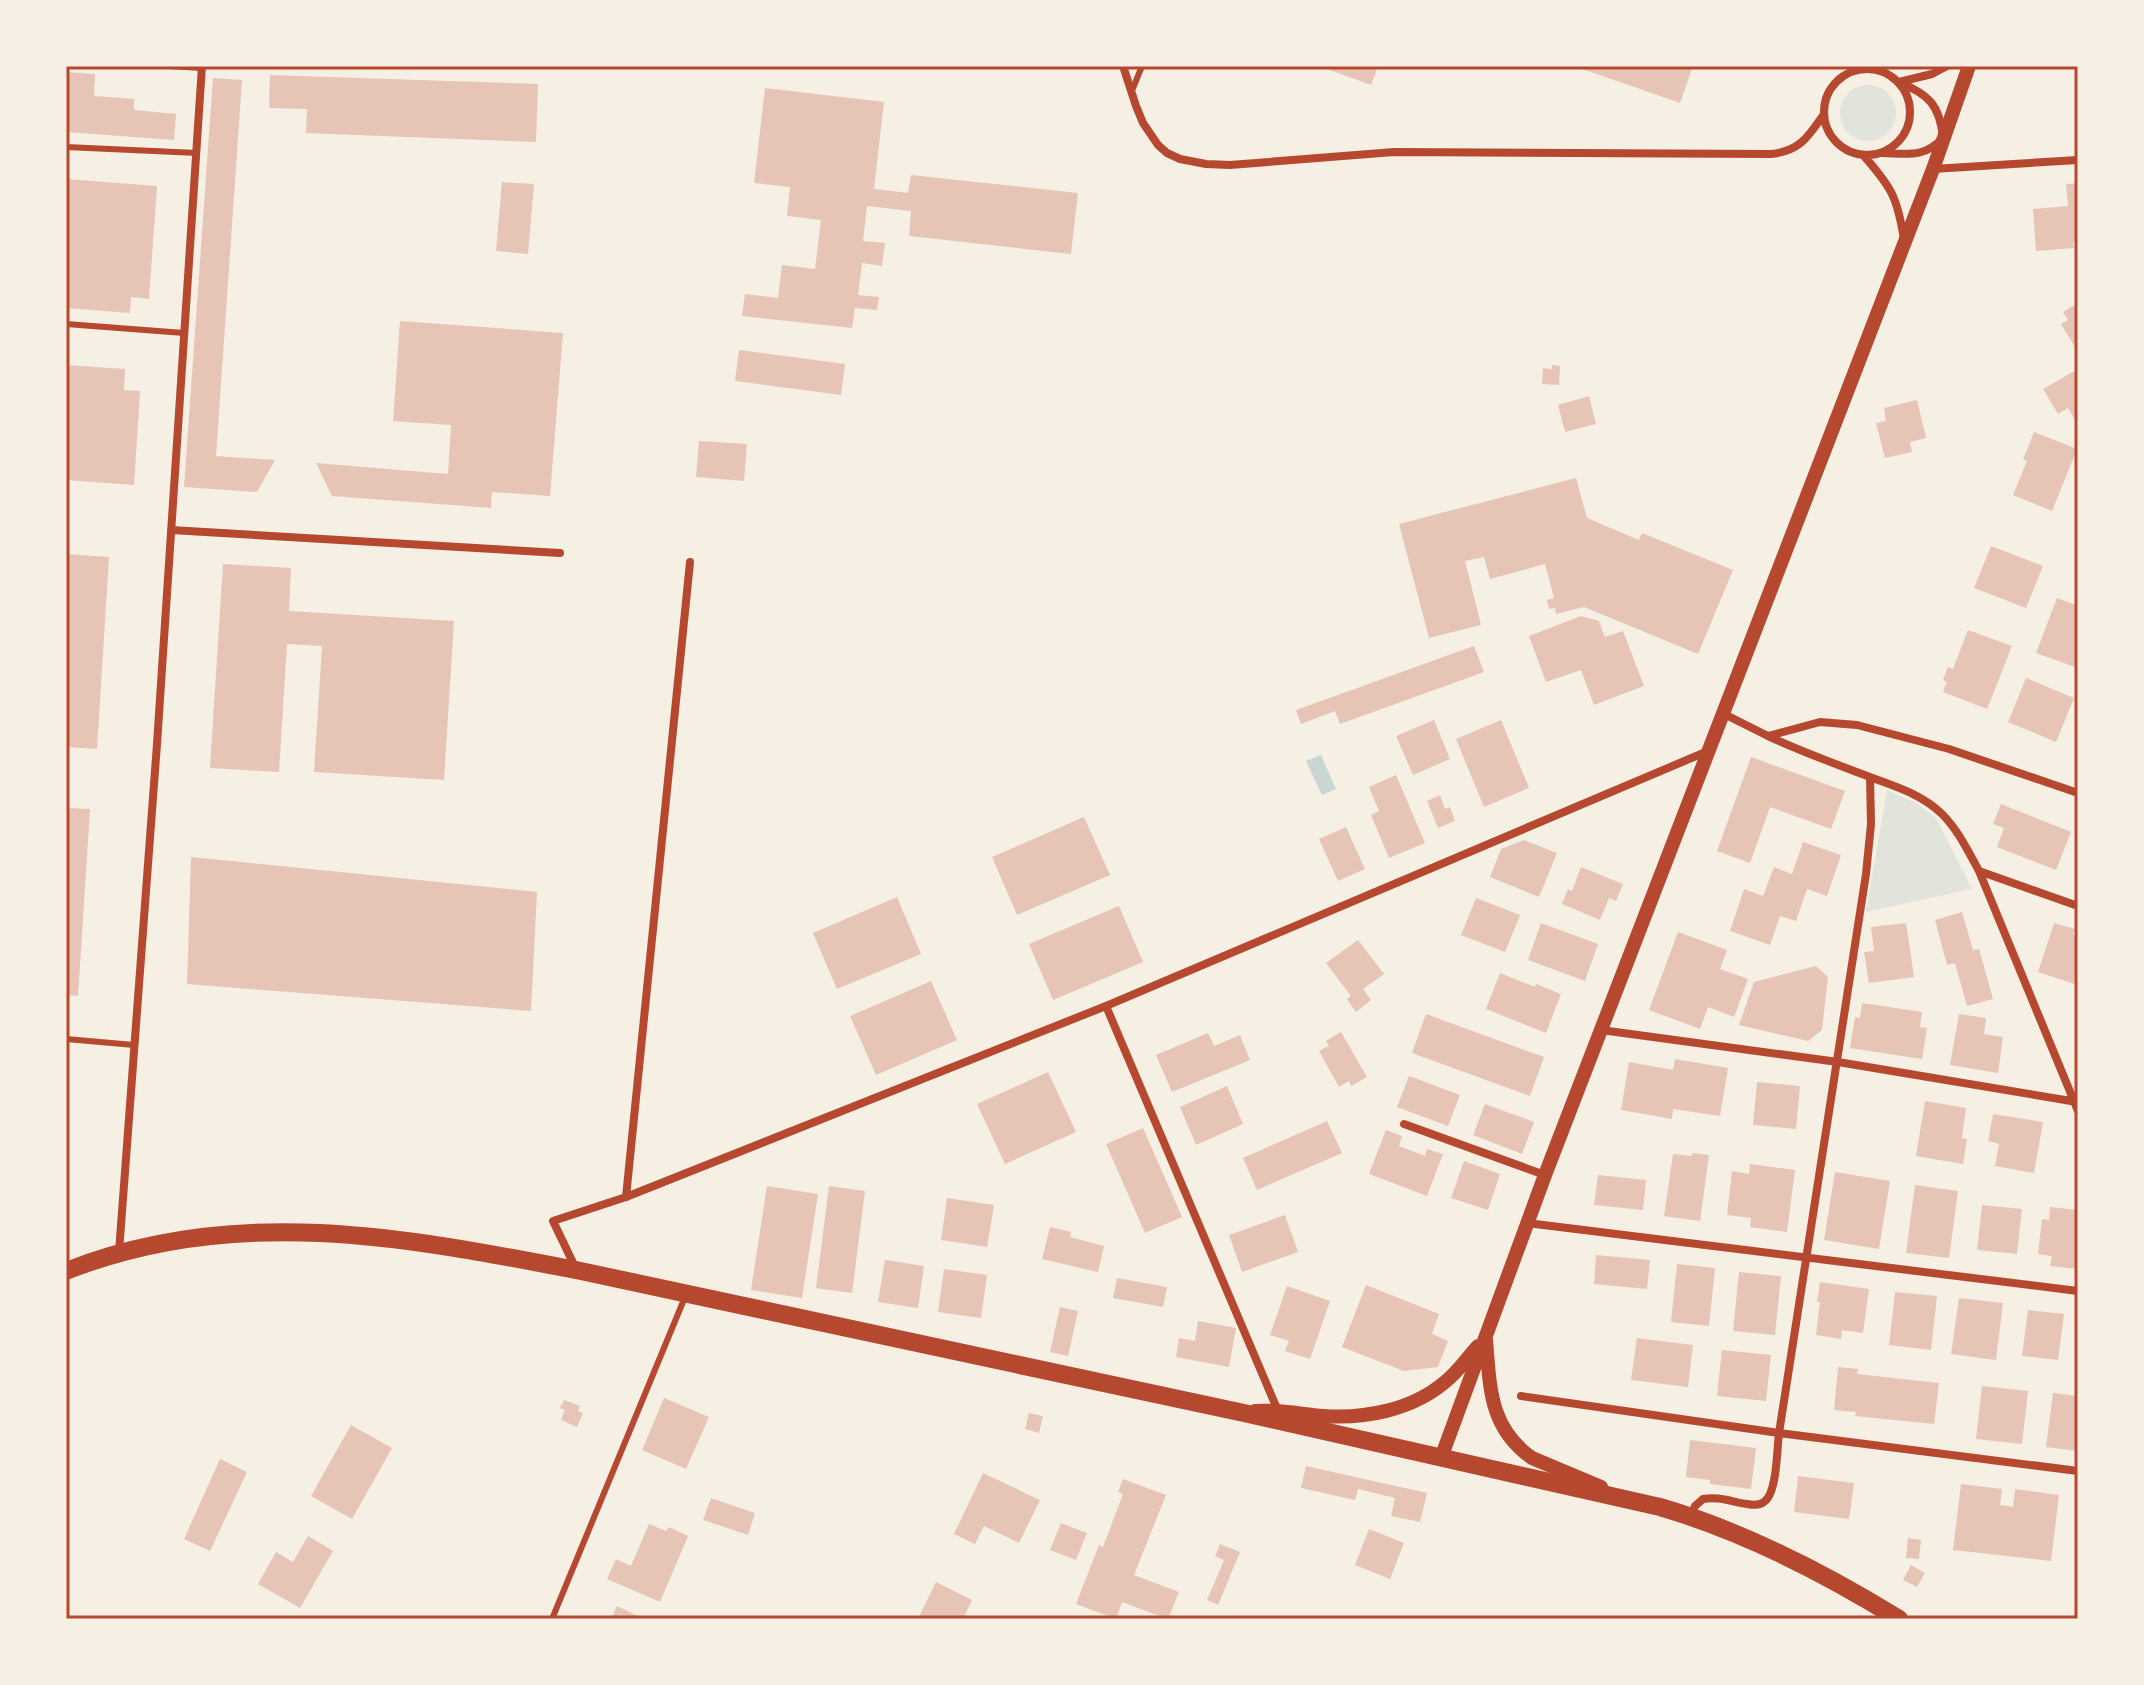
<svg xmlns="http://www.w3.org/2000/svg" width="2144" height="1685" viewBox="0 0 2144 1685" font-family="Raleway,sans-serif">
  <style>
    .green { fill: #e2e4dc }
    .water { fill: #c9d6d2 }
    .building { fill: #e6c5b7 }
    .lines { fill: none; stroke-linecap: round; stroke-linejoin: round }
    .service { stroke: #b5482f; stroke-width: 6 }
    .minor { stroke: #b5482f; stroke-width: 8 }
    .tertiary { stroke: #b5482f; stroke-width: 14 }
    .primary { stroke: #b5482f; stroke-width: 18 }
    .neatline { fill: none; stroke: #b5482f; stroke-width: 3 }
  </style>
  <rect width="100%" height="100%" fill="#f6efe4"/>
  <path class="green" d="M1840 113a28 28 0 1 1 56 0a28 28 0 1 1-56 0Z
    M1887,790L1916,803L1936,818L1972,889L1866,912Z"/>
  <path class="water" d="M1321,755L1336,789L1322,795L1306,761Z"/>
  <path class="building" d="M1319,66H1378L1371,85Z
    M1574,66H1693L1680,103Z
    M66,72L95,74L94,96L134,99V110L176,114L174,140L66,132Z
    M270,75L538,84L536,142L306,133L307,109L269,108Z
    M213,78L242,80L216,456L275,460L257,492L184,487Z
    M765,88L884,102L874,189L908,193L911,175L1078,193L1071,254L909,236L911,211L867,206L863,241L885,243L882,266L862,263L858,295L879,297L877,310L855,308L852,328L742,316L745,294L778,298L782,265L815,269L821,220L787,216L790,187L754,183Z
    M66,179L157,186L149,299L131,297L130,313L66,308Z
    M502,182L534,184L528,254L496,251Z
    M2078,183V242H2073L2074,248L2036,251L2033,209L2068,206L2066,184Z
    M2078,303V352L2061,324L2068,320L2063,312Z
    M400,321L563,333L550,496L492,492L491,508L332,496L316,463L448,474L451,425L393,421Z
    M739,350L845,364L841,395L735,381Z
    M66,365L125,369L124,390L140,391L134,485L66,480Z
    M1552,365L1560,366L1559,385L1542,384L1543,368L1552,369Z
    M2078,369V418L2075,420L2068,408L2058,414L2043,389Z
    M1589,396L1596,424L1565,432L1558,405Z
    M1917,400L1926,438L1910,442L1912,452L1885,458L1876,423L1886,421L1884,408Z
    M2034,432L2077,449L2052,511L2013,495L2027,461L2023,460Z
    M699,441L747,444L744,481L696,477Z
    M1576,478L1587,518L1639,540L1642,533L1733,570L1698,654L1584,607L1556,614L1555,608L1549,609L1547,600L1554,598L1545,564L1490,579L1484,557L1465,561L1481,625L1429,638L1399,524Z
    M1991,546L2043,566L2026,608L1974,588Z
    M66,554L109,557L97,749L66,747Z
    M223,564L291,568L289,611L454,621L444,780L314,772L322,646L287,644L279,772L210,768Z
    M2057,598L2078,606V668L2036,653Z
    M1581,616L1599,621L1605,637L1623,631L1644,686L1594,705L1581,670L1546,682L1529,636Z
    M1968,630L2012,646L1987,709L1943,692L1947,682L1943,680L1948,667L1953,669Z
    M1474,646L1484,672L1340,724L1335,711L1301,724L1296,710Z
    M2026,678L2074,698L2056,742L2008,722Z
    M1434,720L1450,759L1413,775L1396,736Z
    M1501,720L1529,788L1484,807L1456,739Z
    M1751,757L1845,791L1831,829L1770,807L1750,863L1717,851Z
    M1396,775L1425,843L1389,858L1371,815L1379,811L1369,787Z
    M1440,795L1445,809L1450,807L1455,821L1438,828L1427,801Z
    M2001,804L2071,832L2056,870L1997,847L2004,828L1993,824Z
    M66,808L90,809L78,996L66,995Z
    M1084,817L1110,875L1017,915L992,857Z
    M1346,827L1365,869L1338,881L1319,839Z
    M1524,840L1557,853L1539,897L1490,877L1501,849Z
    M1803,842L1841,855L1827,896L1807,889L1796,921L1780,916L1770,945L1730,931L1744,889L1763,896L1774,867L1792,874Z
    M191,857L537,892L531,1011L187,984Z
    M1581,867L1623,884L1616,901L1609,898L1600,920L1562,904L1568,889L1572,891Z
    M897,897L921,954L837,989L813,933Z
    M1476,898L1520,915L1505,952L1461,935Z
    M1119,906L1143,962L1053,1000L1029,944Z
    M1962,912L1973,950L1979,949L1993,999L1967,1006L1955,963L1947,965L1935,920Z
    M1541,923L1598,944L1585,981L1528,960Z
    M1906,923L1914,977L1869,983L1864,952L1874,951L1871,927Z
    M2054,923L2075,929L2073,935L2078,936V985L2038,972Z
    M1678,932L1727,950L1720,969L1748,979L1734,1017L1708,1007L1700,1029L1649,1010Z
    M1358,940L1384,974L1363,989L1371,1000L1356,1012L1347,999L1351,996L1326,963Z
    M1816,966L1828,977L1822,1030L1808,1041L1739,1025L1754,982Z
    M1500,973L1535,987L1536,984L1561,994L1546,1033L1486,1009Z
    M931,981L957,1040L876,1075L850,1016Z
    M1862,1003L1922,1012L1920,1027L1927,1028L1922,1059L1850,1048L1855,1017L1860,1018Z
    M1426,1014L1544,1057L1530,1096L1412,1053Z
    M1959,1014L1986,1018L1984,1034L2003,1037L1998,1073L1950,1065Z
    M1341,1032L1367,1077L1351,1086L1349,1081L1339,1087L1319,1051L1329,1046L1326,1041Z
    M1208,1033L1214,1046L1240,1035L1250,1060L1172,1092L1156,1055Z
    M1675,1059L1728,1068L1720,1116L1673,1109L1672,1119L1621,1110L1629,1062L1673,1070Z
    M1048,1072L1076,1132L1005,1164L977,1104Z
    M1409,1076L1460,1095L1448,1126L1397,1107Z
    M1757,1082L1800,1086L1796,1129L1753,1125Z
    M1227,1086L1243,1124L1196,1145L1180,1107Z
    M1925,1101L1966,1108L1962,1138L1967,1139L1963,1164L1916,1156Z
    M1485,1104L1534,1122L1522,1154L1473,1135Z
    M1993,1114L2043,1122L2034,1173L1995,1166L1999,1144L1988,1141Z
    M1327,1121L1342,1153L1257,1190L1243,1158Z
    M1143,1128L1182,1217L1145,1233L1106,1144Z
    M1386,1130L1402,1136L1399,1146L1425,1156L1427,1149L1443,1154L1427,1196L1369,1174Z
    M1692,1153L1709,1155L1700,1221L1664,1216L1673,1154L1692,1156Z
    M1464,1161L1500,1174L1488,1210L1451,1198Z
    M1750,1164L1795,1170L1787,1232L1750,1227L1751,1218L1727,1215L1732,1171L1749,1174Z
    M1835,1172L1890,1181L1879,1249L1824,1240Z
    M1598,1175L1646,1180L1643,1210L1594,1205Z
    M1915,1185L1958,1191L1949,1258L1906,1253Z
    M767,1186L818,1194L802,1298L751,1290Z
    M829,1186L865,1191L852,1293L816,1288Z
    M947,1198L994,1205L987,1247L941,1240Z
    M1982,1205L2022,1209L2017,1254L1977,1250Z
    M2050,1207L2078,1210V1269L2050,1266L2052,1256L2038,1254L2042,1219L2049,1220Z
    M1285,1215L1298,1252L1242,1272L1229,1235Z
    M1050,1227L1071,1232L1070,1237L1104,1246L1098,1272L1042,1259Z
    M1596,1255L1650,1260L1647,1289L1594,1284Z
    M885,1260L924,1266L918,1308L878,1302Z
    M1677,1264L1715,1268L1709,1326L1671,1322Z
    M944,1269L987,1275L981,1318L938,1312Z
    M1739,1272L1781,1276L1775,1335L1733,1331Z
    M1117,1278L1167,1287L1163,1307L1113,1298Z
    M1820,1282L1869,1289L1863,1333L1842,1330L1841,1339L1816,1335L1820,1302H1817Z
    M1366,1285L1439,1314L1432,1334L1448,1341L1438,1367L1404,1371L1342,1347Z
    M1287,1286L1330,1301L1310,1359L1285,1351L1289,1341L1270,1335Z
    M1895,1292L1937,1296L1931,1350L1889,1345Z
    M1959,1298L2003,1303L1996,1360L1951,1354Z
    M1060,1307L1078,1311L1068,1356L1050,1352Z
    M2028,1310L2064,1314L2058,1360L2022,1356Z
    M1198,1321L1236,1328L1229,1367L1176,1357L1179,1338L1195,1341Z
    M1637,1338L1693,1345L1688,1387L1631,1380Z
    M1722,1350L1771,1355L1766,1401L1717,1396Z
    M1838,1367L1858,1369L1857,1374L1939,1383L1934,1424L1855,1416L1856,1412L1834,1410Z
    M1982,1386L2028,1391L2022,1444L1976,1439Z
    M2053,1393L2078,1396V1451L2046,1447Z
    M664,1398L709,1417L686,1469L642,1450Z
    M564,1400L580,1406L578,1411L583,1413L577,1427L561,1420L565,1410L560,1408Z
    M1029,1413L1043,1416L1039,1433L1025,1429Z
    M351,1425L392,1448L352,1519L311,1496Z
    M1690,1440L1756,1448L1751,1489L1710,1484V1480L1686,1477Z
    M220,1459L247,1472L210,1551L184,1539Z
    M1306,1466L1427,1493L1420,1522L1391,1516L1395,1498L1358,1489L1355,1500L1301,1488Z
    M983,1473L1040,1500L1019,1543L984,1526L975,1544L954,1534Z
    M1798,1476L1854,1483L1849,1519L1794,1512Z
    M1123,1479L1166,1495L1134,1575L1179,1592L1168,1619L1122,1602L1116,1619L1076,1604L1099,1545L1103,1547L1123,1494L1118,1492Z
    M1961,1484L2002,1489L2000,1505L2013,1507L2015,1489L2059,1495L2051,1561L1953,1550Z
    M711,1498L755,1513L748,1535L703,1520Z
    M1061,1523L1087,1533L1076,1560L1050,1550Z
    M649,1524L666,1531L669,1527L688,1536L660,1602L607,1579L616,1559L631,1566Z
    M1369,1529L1404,1543L1390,1579L1355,1565Z
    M308,1536L333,1551L300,1608L258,1584L276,1552L293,1562Z
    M1908,1538L1921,1540L1919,1559L1906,1558Z
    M1220,1544L1240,1552L1218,1605L1207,1600L1224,1560L1215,1556Z
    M1911,1565L1925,1573L1917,1587L1903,1580Z
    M936,1582L972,1600L963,1619H918Z
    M617,1606L644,1619H611Z"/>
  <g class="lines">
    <path class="service" d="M169,66L202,68
      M1131,93L1142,66
      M66,147L197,153
      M66,324L184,333
      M66,1039L134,1045
      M552,1619L685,1297"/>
    <path class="minor" d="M1123,66L1136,106L1143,123L1158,145L1167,153L1180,159L1206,164L1230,165L1394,152L1771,154C1800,151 1808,137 1824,114
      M1824 112a43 43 0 1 1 86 0a43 43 0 1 1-86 0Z
      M1899,82L1932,74L1947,66
      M1883,153C1909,154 1924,158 1943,138C1940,106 1929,94 1900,83
      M1864,156C1892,188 1897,197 1904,239
      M1933,169L2078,160
      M171,530L560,553
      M1722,713L1768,736L1820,722L1857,725L1949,749L2078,793
      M1768,736C1796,749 1825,760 1854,771C1884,783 1919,791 1942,814C1958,830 1968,851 1979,871L2078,1111
      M1979,871L2078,906
      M1106,1006L1278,1411
      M1601,1030L1838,1062L2077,1102
      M1404,1124L1545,1175
      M626,1197L690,562
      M1527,1223L2078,1291
      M119,1252L157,744L202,66
      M576,1269L553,1221L626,1197L1106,1006L1708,751
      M1521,1396L1779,1433L2078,1471
      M1691,1515L1695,1506L1703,1499C1719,1496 1732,1502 1747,1504C1753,1505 1760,1506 1765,1501C1777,1492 1777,1448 1779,1433L1866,874L1871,824L1870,777"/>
    <path class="tertiary" d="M1486,1340C1490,1387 1489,1428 1532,1458L1601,1487
      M1255,1411C1278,1409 1300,1414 1323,1416C1365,1419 1412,1410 1445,1382C1458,1372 1467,1358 1478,1346
      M1441,1458L1545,1175L1933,169L1969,66"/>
    <path class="primary" d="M66,1271C234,1204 405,1237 576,1270L1244,1413L1660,1507C1745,1532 1823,1572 1899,1619"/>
  </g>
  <rect width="2144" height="1685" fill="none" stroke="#f6efe4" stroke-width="136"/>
  <rect x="68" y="68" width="2008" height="1549" class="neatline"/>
</svg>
